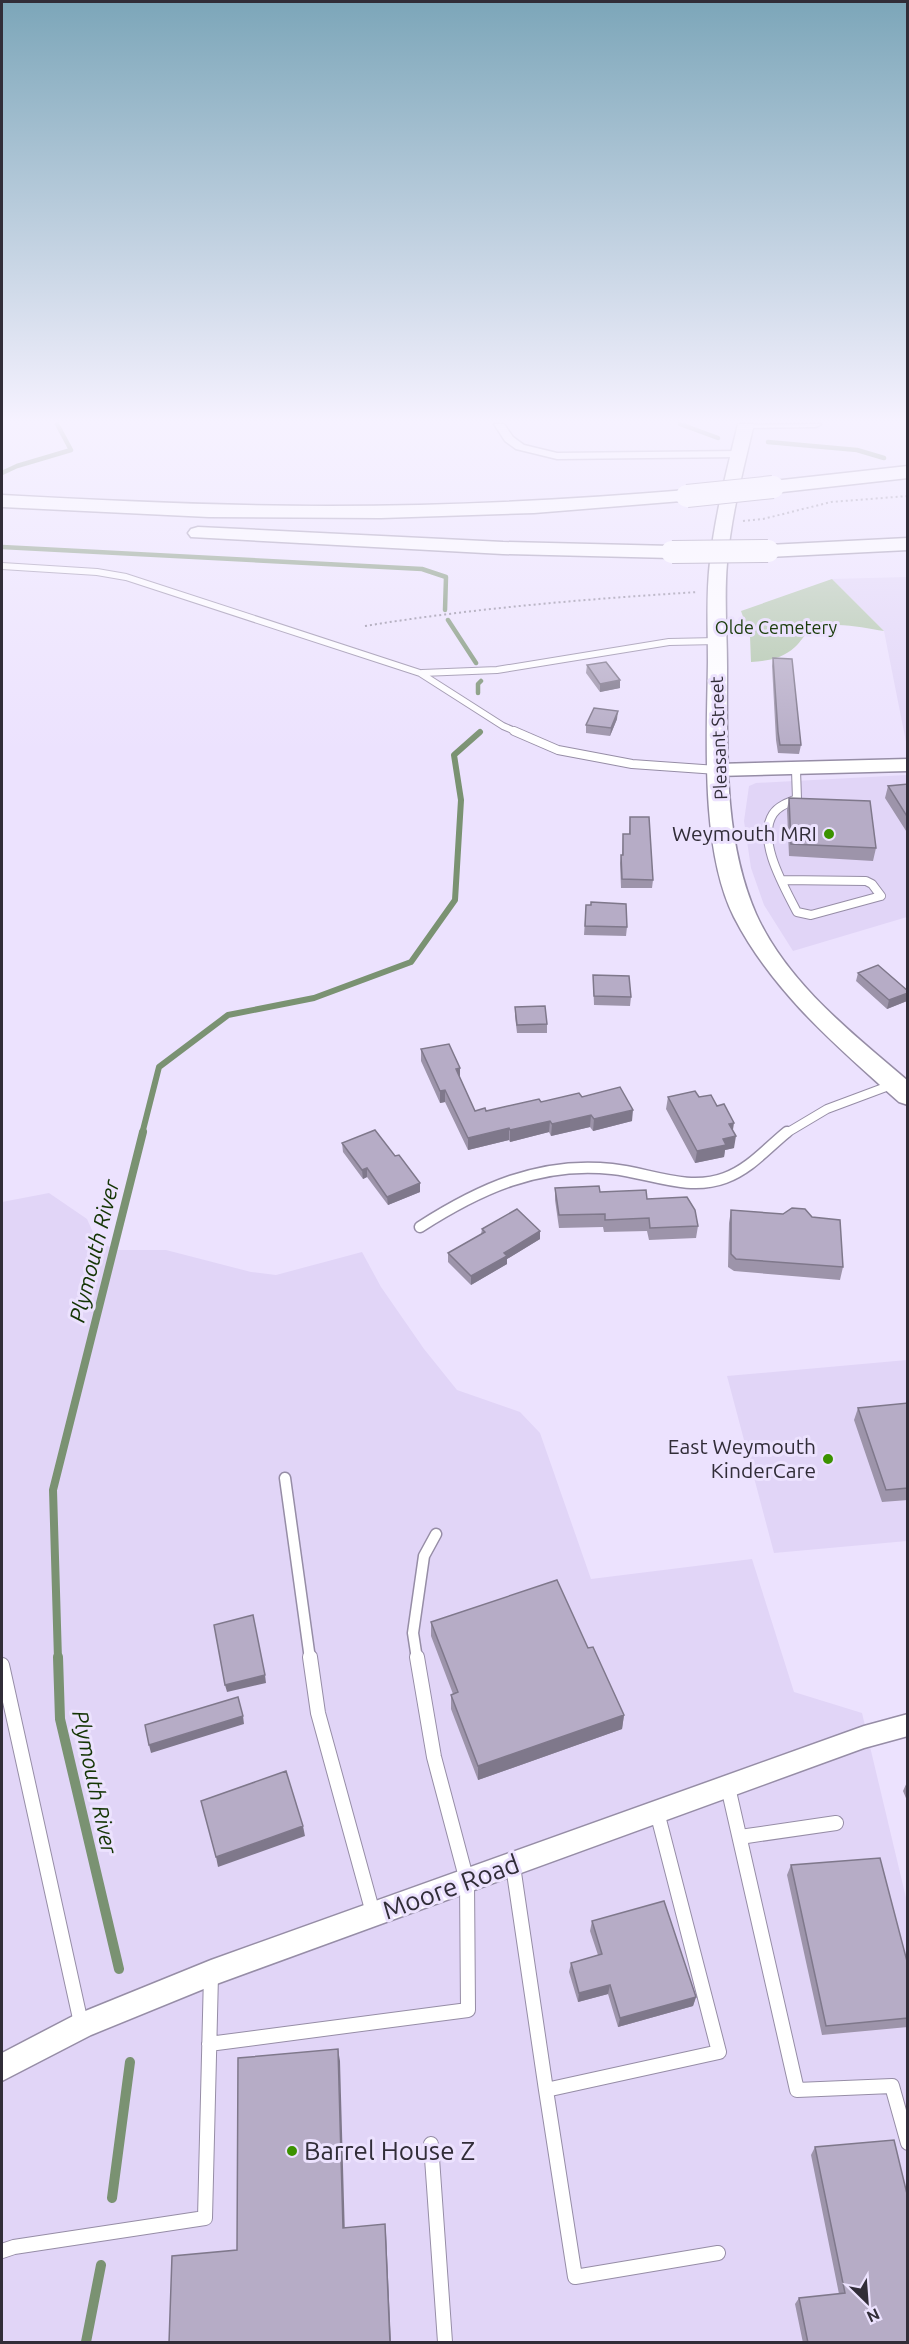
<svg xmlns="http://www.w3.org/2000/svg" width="909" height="2344" viewBox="0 0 909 2344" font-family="Ubuntu,sans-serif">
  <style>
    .built { fill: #e1d5f7 }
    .green { fill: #b0c6a9 }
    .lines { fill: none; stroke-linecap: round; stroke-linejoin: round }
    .stream-far3 { stroke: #7a9272; stroke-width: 4.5 }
    .stream-far2 { stroke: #7a9272; stroke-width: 6 }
    .stream-far1 { stroke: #7a9272; stroke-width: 8 }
    .stream { stroke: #7a9272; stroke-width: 10 }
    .service-far3-casing { stroke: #968da6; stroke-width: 8 }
    .service-far2-casing { stroke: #968da6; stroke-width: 10 }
    .service-far1-casing { stroke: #968da6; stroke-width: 13 }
    .service-casing { stroke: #968da6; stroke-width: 16 }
    .minor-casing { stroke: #968da6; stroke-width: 3 }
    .tertiary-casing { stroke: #968da6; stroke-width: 3 }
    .secondary-casing { stroke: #968da6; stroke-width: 3 }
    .motorway-casing { stroke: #968da6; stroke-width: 3 }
    .path { stroke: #8c8699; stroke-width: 2; stroke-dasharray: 2 3; stroke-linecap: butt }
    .service-far3 { stroke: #fff; stroke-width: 6 }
    .service-far2 { stroke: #fff; stroke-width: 8 }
    .service-far1 { stroke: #fff; stroke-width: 10 }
    .service { stroke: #fff; stroke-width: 14 }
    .minor { fill: #fff; fill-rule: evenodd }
    .tertiary { fill: #fff; fill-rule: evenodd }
    .secondary { fill: #fff; fill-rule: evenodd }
    .motorway { fill: #fff; fill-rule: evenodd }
    .motorway-bridge-casing { stroke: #968da6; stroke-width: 24; stroke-linecap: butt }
    .motorway-bridge { stroke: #fff; stroke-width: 22 }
    .wall { fill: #9d94aa }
    .shaded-wall { fill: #7f788b }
    .building { fill: #b6acc6; stroke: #7f788b; stroke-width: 1.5 }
    .poi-dot { fill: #3b9200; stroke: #ece2fe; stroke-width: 2 }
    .labels { text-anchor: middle; stroke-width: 6; stroke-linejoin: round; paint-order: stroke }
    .far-park-label { font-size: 18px; fill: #1a3c0b; stroke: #ece2fe }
    .far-street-label { font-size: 18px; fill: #312d38; stroke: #ece2fe }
    .poi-label { font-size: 21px; fill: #312d38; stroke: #ece2fe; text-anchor: end }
    .water-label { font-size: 22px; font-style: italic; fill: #143504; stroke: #ece2fe }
    .near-street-label { font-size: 26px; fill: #312d38; stroke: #ece2fe }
    .near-poi-label { font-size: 26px; fill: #312d38; stroke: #ece2fe; text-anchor: start }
  </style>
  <rect width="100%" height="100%" fill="#ece2fe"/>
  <path class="built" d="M907,577V747L884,631L832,579Z
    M907,775V917L793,951L764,905L751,868L744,821L749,786L756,783Z
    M49,1193L87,1219L96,1239L115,1250H166L251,1272L276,1275L362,1252L381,1287L424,1349L457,1390L520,1412L540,1433L591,1579L752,1559L794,1692L862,1713L907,1902L908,2342H2V1202Z
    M907,1360V1541L774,1553L727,1376Z"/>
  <path class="green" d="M832,579L884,631C862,628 832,619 811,631C803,635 801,642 795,647C782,659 767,661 751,662L750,636L741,611Z"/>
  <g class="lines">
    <path class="stream-far3" d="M680,424L718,438
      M768,442L857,450L884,458
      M2,473L17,466L71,450L57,424
      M2,547L422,569L446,577L445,610
      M448,620L476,663
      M478,693V684L481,681"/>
    <path class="stream-far2" d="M142,1134L159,1067L228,1015L314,998L411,962L455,900L461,800L454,755L480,732"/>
    <path class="stream-far1" d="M58,1659L53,1490L143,1132"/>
    <path class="stream" d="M58,1657L60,1719L119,1969
      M112,2198L130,2062
      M86,2342L101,2265"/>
    <defs>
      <path id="service-far3" d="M2,566L97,572L126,577L420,673L503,726L517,732
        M422,673L497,670L669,642L717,641"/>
      <path id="service-far2" d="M514,731L558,750L632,764L717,770
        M782,880L866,881L872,884L881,896L811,915L797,912C785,888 756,840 773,814C778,806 789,802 797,799L796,770
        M785,1134L827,1109L894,1084"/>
      <path id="service-far1" d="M420,1227C479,1189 540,1161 612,1169C650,1173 688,1192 725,1178C750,1169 767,1148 787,1132
        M285,1478L310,1659
        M417,1659L413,1633L424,1556L436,1534"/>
      <path id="service" d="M310,1657L318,1713L373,1913
        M2,1665L81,2023
        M728,1787L797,2090L892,2086L908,2143
        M740,1837L836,1823
        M513,1866L546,2090L719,2052L657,1812
        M209,2044L468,2010L467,1881L434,1757L417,1657
        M546,2090L575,2277L718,2253
        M431,2144L445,2342
        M2,2251L14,2247L205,2218L211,1975"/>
      <path id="minor" d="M494,424H504L513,437L524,445L557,453L739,451L744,454L739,457L557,459L516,449L505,441Z
        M821,424L816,427L746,428L741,425Z
        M908,1714V1736L864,1748L211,1986L91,2035L2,2081V2053L73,2016L211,1960L864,1726Z"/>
      <path id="tertiary" d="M908,759V771L717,776L710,774L708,770L710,766L717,764Z"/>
      <path id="secondary" d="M738,424H754C743,470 731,516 727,563C724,597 727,633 727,667C727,749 723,838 756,914C787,983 852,1033 908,1081V1105L899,1102C837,1046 773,993 734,917C700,849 707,737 708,662C708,629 706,594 710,562C715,515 727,470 738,424Z"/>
      <path id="motorway" d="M908,466V478L773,493L766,491L763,487L766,483L773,481Z
        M687,490L694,492L697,496L694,500L534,513L381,518L209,517L2,507V495C111,501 220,506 329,506C448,506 568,500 687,490Z
        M198,527L503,542L672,546L680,547L683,552L680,557L672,558L503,554L191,537L188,533L191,529Z
        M908,538V550L768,557L760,556L757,551L760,546L768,545Z"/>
    </defs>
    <use href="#service-far3" class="service-far3-casing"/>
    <use href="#service-far2" class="service-far2-casing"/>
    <use href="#service-far1" class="service-far1-casing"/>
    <use href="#service" class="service-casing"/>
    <use href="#minor" class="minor-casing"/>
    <use href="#tertiary" class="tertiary-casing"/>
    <use href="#secondary" class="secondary-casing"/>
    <use href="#motorway" class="motorway-casing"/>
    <path class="path" d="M743,521L763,519L831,502L908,496
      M365,626C475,608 587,599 698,592"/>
    <use href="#service-far3" class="service-far3"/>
    <use href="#service-far2" class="service-far2"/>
    <use href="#service-far1" class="service-far1"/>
    <use href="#service" class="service"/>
    <use href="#minor" class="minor"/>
    <use href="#tertiary" class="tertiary"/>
    <use href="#secondary" class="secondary"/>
    <use href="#motorway" class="motorway"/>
    <defs>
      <path id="motorway-bridge" d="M687,496L773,487
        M672,552L768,551"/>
    </defs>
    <use href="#motorway-bridge" class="motorway-bridge-casing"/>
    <use href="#motorway-bridge" class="motorway-bridge"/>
  </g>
  <path class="wall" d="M773,658L801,745L799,754L778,753L776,740L772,666Z
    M587,665L620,688L600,692L586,673Z
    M617,719L610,736L586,733V725Z
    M908,784V834L885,798L888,786Z
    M789,798L876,848L873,861L789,856L787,810Z
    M630,817L653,880L652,888H621L620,863L621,855H622L623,834H629Z
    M586,905L627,927L626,936L584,935Z
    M858,973L908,991L907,1001L887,1009L856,981Z
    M593,975L631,997L630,1006L594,1005Z
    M515,1007L547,1024V1033H517L515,1016Z
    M421,1049L460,1078L475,1111H486L541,1102L582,1097L632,1121L593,1131L590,1127L551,1136L549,1132L510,1142L509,1140L468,1150L445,1102L440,1103L421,1061Z
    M668,1097H699L733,1131L734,1148L725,1150L724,1157L695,1163L666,1109Z
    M342,1143L395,1156L420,1183V1192L388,1205L367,1177L363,1179L343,1152Z
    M555,1188L600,1192L647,1199L698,1226L696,1238L649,1240L647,1231L604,1232L603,1227L559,1228L555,1200Z
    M731,1210L843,1267L840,1280L734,1271L728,1267L729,1223Z
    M482,1229L540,1239L507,1259V1264L471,1285L448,1262V1253L481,1234Z
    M908,1403V1500L882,1502L854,1420L858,1408Z
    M431,1622L588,1648L624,1715L622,1729L478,1780L451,1709V1695L453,1694L431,1636Z
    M908,1780V1803L903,1791Z
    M791,1865L908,1965V2027L822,2035L787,1875Z
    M592,1921L696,1997L693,2006L618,2027L608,1994L578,2002L569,1972L571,1963L598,1955L590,1931Z
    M815,2147L908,2343H803L795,2304L799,2298L839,2294L811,2155Z"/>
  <path class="shaded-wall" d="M620,680V688L600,692V684Z
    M618,711L617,719L610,736L611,728Z
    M908,993L907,1001L887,1009L889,1000Z
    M460,1068V1079L456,1069Z
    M445,1090V1102L440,1103V1091Z
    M633,1110L632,1121L593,1131L594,1119Z
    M591,1115L590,1127L551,1136L552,1124Z
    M550,1121L549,1132L510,1142V1130Z
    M734,1123L732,1136L729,1124Z
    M509,1128V1140L468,1150V1138Z
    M736,1136L734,1148L725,1150L724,1157L695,1163L697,1151L723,1139Z
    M367,1168V1177L363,1179L362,1170Z
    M420,1183V1192L388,1205L387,1197Z
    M540,1231V1239L507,1259V1264L471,1285V1276L504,1253Z
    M265,1675L266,1683L227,1692L225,1685Z
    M624,1715L622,1729L478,1780V1766Z
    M243,1716L244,1724L151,1753L149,1745Z
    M303,1826L305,1836L218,1867L216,1857Z
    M610,1985L608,1994L578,2002L579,1993Z
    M696,1997L693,2006L618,2027L620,2018Z
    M338,2049L340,2061L345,2237L343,2228Z
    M385,2224L386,2233L391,2343H390Z"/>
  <path class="building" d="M773,658L792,659L801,745H780L778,732Z
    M606,662L620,680L600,684L587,665Z
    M594,708L618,711L611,728L586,725Z
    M908,784V818L888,786Z
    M789,798L870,801L876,848L791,844Z
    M630,817H649L653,880L622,879L621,855H623V834H630Z
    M591,902L626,904L627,927L585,926L586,905H591Z
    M878,965L908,991V993L889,1000L858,973Z
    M593,975L629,976L631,997L594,996Z
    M545,1006L547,1024L517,1025L515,1007Z
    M449,1044L460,1068L456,1069L475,1111L485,1108L486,1111L539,1099L541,1102L579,1093L582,1097L620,1087L633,1110L594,1119L591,1115L552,1124L550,1121L510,1130L509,1128L468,1138L445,1090L440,1091L421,1049Z
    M695,1091L699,1097L711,1095L717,1106L724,1104L734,1123L729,1124L736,1136L723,1139L726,1145L697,1151L668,1097Z
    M375,1130L395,1156L399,1155L420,1183L387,1197L367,1168L362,1170L342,1143Z
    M599,1186L600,1192L646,1190L647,1199L687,1197L695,1210L698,1226L650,1228L649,1218L605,1220V1214L559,1215L555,1188Z
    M792,1208L805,1209L812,1217L840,1220L843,1267L736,1259L731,1254V1210L783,1214Z
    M517,1209L540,1231L504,1253L507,1256L471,1276L448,1253L485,1232L482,1229Z
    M908,1403V1488L886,1490L858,1408Z
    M557,1580L588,1648L593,1647L624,1715L478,1766L451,1695L458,1692L431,1622Z
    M253,1615L265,1675L225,1685L214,1625Z
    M238,1697L243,1716L149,1745L145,1725Z
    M286,1771L303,1826L216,1857L201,1801Z
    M880,1858L908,1965V2018L826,2026L791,1865Z
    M664,1901L696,1997L620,2018L610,1985L579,1993L571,1963L602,1954L592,1921Z
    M338,2049L343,2228L385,2224L390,2343H169L172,2256L237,2250L238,2058Z
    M894,2140L908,2198V2343H808L799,2298L845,2293L815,2147Z"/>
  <linearGradient id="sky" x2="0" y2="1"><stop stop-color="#7ca6b9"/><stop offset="0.56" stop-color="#f6f2ff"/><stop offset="1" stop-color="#f6f2ff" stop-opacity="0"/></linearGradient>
  <rect width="909" height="752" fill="url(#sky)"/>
  <g class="poi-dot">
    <circle cx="829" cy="834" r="6"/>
    <circle cx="828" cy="1459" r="6"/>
    <circle cx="292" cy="2151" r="6"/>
  </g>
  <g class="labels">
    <g class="far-park-label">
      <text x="776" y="634">Olde Cemetery</text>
    </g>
    <g class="far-street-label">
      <text transform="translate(719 738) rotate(-92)" y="6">Pleasant Street</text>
    </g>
    <g class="poi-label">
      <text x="817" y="841">Weymouth MRI</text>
      <text x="816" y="1454">East Weymouth<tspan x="816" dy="24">KinderCare</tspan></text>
    </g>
    <g class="water-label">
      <text transform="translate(94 1251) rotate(-76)" y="8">Plymouth River</text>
      <text transform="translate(95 1782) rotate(78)" y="8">Plymouth River</text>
    </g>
    <g class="near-street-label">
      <text transform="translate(451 1887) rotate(-20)" y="9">Moore Road</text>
    </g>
    <g class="near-poi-label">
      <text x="304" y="2160">Barrel House Z</text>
    </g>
  </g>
  <rect width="909" height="2344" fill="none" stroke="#312d38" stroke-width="6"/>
  <g transform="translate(867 2302) rotate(155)" stroke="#ece2fe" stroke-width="4.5" paint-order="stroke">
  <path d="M0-4.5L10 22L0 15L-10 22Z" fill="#312d38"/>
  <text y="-9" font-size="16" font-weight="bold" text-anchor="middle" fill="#312d38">N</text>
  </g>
</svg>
